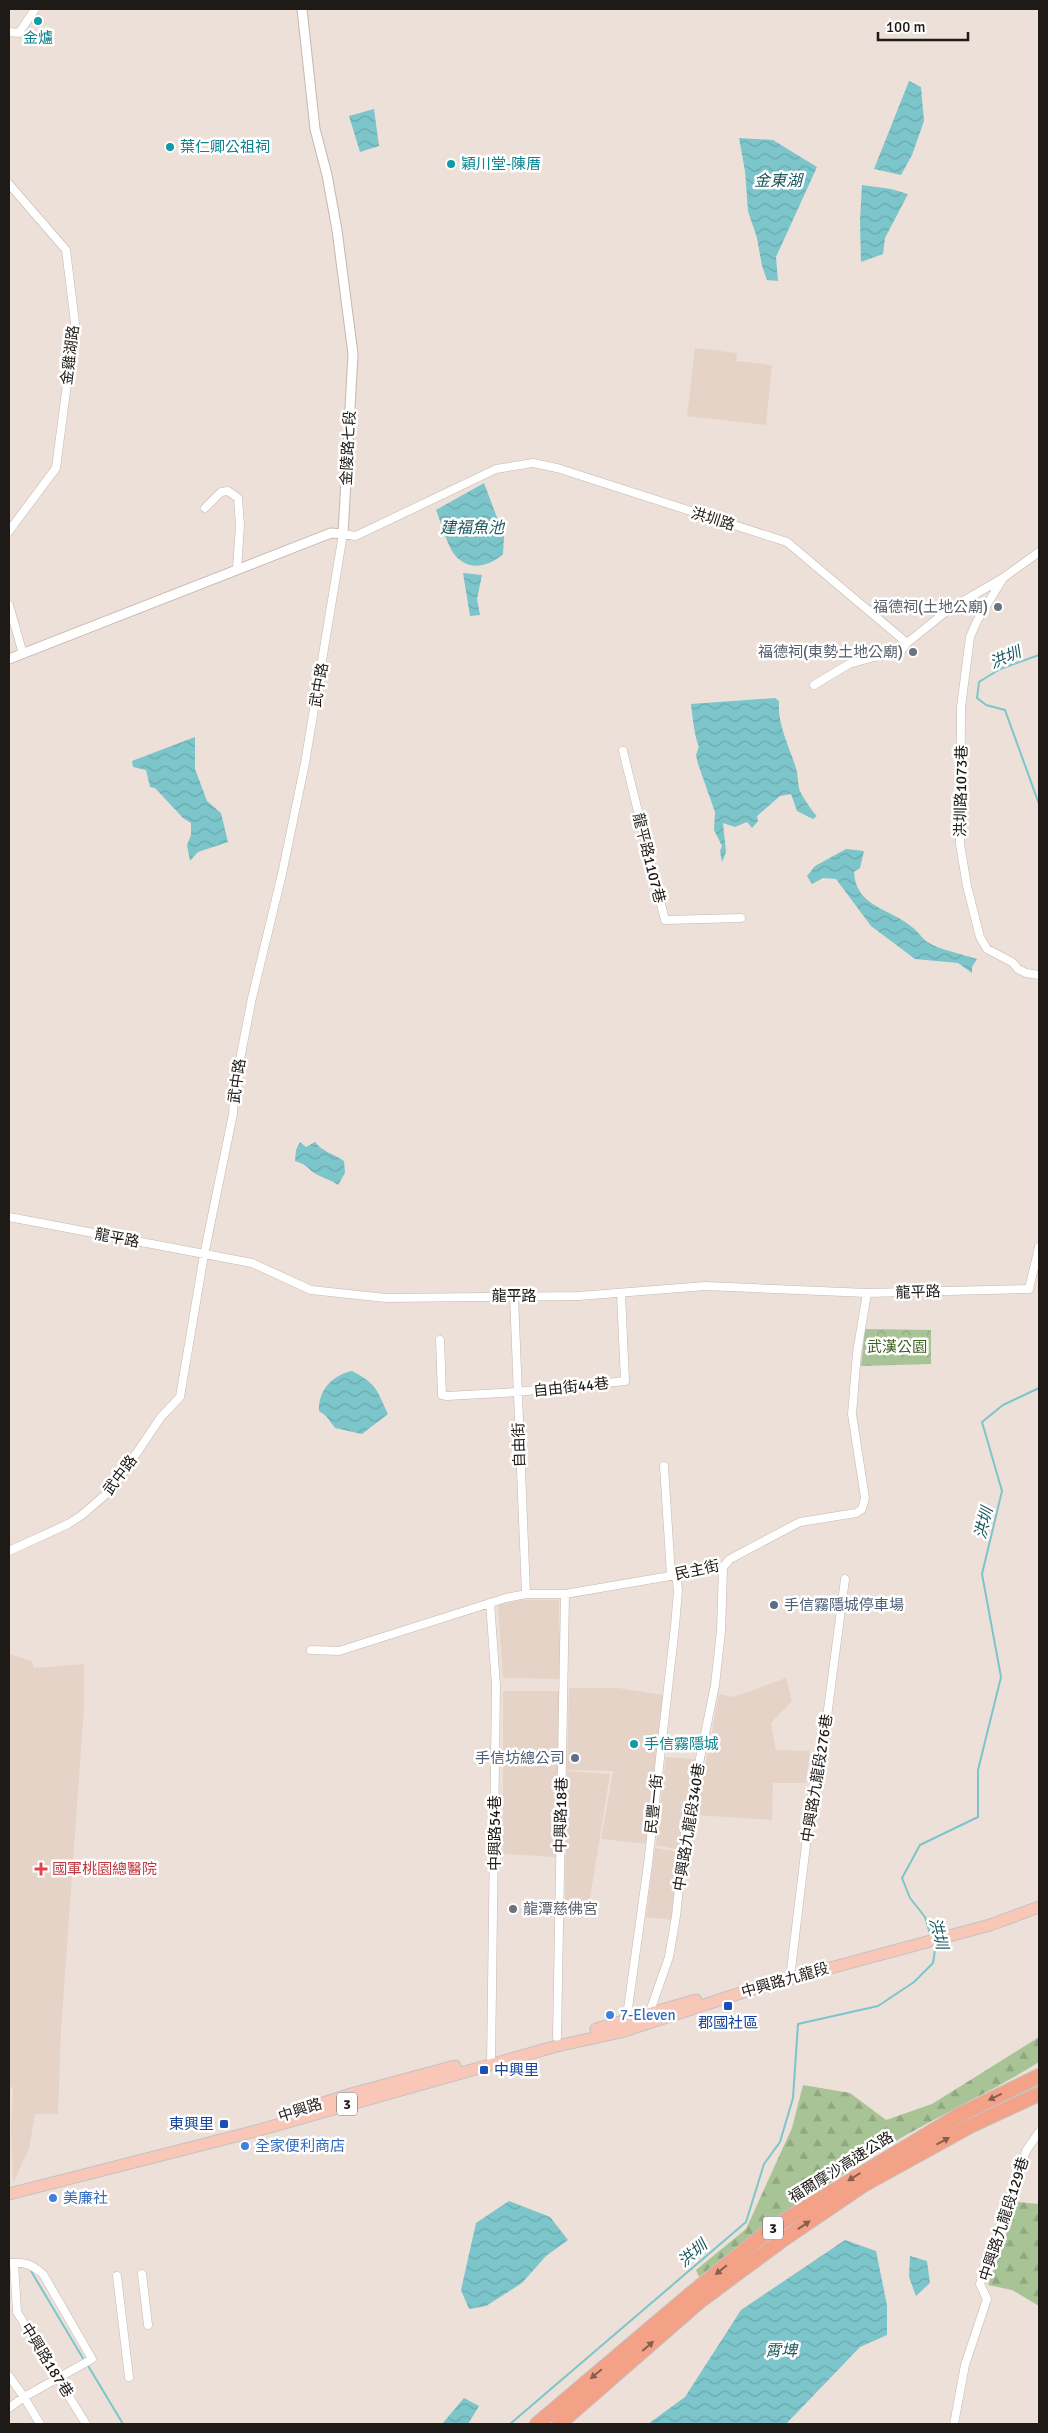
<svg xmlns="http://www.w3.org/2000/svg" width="1048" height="2433" viewBox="0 0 1048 2433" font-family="Signika,'Noto Sans TC',sans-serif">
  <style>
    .built { fill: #e6d3c7 }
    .forest { fill: url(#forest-firs) }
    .park { fill: url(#park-crowns) }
    .water { fill: url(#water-waves) }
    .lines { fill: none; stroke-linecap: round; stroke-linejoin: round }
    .stream { stroke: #7cc5ca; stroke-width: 2 }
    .minor-casing { stroke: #c4b8b0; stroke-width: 9 }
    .tertiary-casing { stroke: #c4b8b0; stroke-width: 11 }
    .primary-casing { stroke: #c4c3c3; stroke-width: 13 }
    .motorway-casing { stroke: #c4c3c3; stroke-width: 16 }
    .minor { stroke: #fff; stroke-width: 8 }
    .tertiary { stroke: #fff; stroke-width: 9 }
    .primary { stroke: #f8c7b7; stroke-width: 11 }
    .motorway { stroke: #f3a187; stroke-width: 14 }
    .oneway { fill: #885e4f }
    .culture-dot { fill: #0f9aa8; stroke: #fff; stroke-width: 2 }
    .worship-dot { fill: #6b7280; stroke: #fff; stroke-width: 2 }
    .service-dot { fill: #5c6f8a; stroke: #fff; stroke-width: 2 }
    .health-dot { fill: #e0444e; stroke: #fff; stroke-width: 2 }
    .transit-dot { fill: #1a4fb4; stroke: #fff; stroke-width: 2 }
    .shop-dot { fill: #3f7fe0; stroke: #fff; stroke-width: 2 }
    .labels { text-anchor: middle; stroke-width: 5; stroke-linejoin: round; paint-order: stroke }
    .shield { fill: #fff; stroke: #625f5d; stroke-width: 1 }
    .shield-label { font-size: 14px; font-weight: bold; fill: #1e1a17 }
    .culture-label { font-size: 15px; fill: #0d838f; stroke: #fff; text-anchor: start }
    .street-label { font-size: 15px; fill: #1e1a17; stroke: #fff }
    .worship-label { font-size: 15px; fill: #5b616d; stroke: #fff; text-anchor: end }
    .park-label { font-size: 15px; fill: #3e6220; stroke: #fff }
    .service-label { font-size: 15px; fill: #4e5e75; stroke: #fff; text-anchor: start }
    .health-label { font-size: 15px; fill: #be3a42; stroke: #fff; text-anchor: start }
    .shop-label { font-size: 15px; fill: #366cbe; stroke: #fff; text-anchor: start }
    .transit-label { font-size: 15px; fill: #164399; stroke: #fff }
    .water-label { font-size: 16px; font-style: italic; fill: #1b595e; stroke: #fff }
  </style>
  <defs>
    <pattern id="forest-firs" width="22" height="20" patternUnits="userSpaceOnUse" patternTransform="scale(1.25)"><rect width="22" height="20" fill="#a8c396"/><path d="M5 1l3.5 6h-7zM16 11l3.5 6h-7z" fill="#90a781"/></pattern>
    <pattern id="park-crowns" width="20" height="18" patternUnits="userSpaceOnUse" patternTransform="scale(1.25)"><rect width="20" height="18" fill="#a8c396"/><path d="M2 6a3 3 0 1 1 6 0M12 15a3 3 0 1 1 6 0" fill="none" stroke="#90a781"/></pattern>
    <pattern id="water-waves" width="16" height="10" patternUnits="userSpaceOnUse" patternTransform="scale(1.25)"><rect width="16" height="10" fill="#7cc5ca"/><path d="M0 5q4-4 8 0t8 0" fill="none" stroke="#6ba9ad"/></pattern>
  </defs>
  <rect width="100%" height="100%" fill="#ede0d9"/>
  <path class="built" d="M695,348L737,353L736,361L772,365L766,425L687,416Z
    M521,1600H559L560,1679L503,1678L498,1605Z
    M9,1654L32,1661L34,1668L84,1664V1707L61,2031L58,2114H35L29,2149L13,2183L11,2126L13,2088L9,2086Z
    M786,1678L792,1701L771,1723L776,1750L810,1751L806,1783H773L772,1820L696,1815L719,1694L733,1697Z
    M569,1688H618L664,1695L648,1844L601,1839L613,1771L567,1770Z
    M503,1691H559L558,1852L555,1857L503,1854Z
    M666,1757L695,1759L679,1850L656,1845Z
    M567,1771L610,1774L589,1905L565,1903Z
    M655,1848L680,1852L673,1920L646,1917Z"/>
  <path class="forest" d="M1039,2037V2062C993,2091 943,2113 896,2141C828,2182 762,2228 699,2277L696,2270L746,2229L792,2128L803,2085L850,2093L886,2120L932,2104Z
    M1018,2202L1039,2204V2306L1012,2290L988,2285Z"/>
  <path class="park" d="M865,1329L931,1330V1364L861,1366Z"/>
  <path class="water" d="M909,81L921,87L924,121L912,155L901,175L874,169Z
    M374,109L379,146L360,152L349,116Z
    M739,138L773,140L817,167L776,257L778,281L767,280L762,266L757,238L748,211L745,171Z
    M862,185L891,189L908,194L885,238L883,254L861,262L860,221Z
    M484,483L504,536L503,554C489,567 468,572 454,554C447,545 441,522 436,510Z
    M463,573L482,575L477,599L480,615L470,616Z
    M775,698L779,701C777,726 791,749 797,772C798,778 798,786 800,791C802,796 813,813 817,816L813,819L797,811L791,794L780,796L757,816L758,821L752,828L747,822L735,827L723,823L726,852L722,862L720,851L722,846L714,830L715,812L698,764L696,755L699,746C695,740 692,713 691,704Z
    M195,737V769L207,801L221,813L228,842L198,852L190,861L187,845L191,835V823L183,818L155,788L150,787L146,770L133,767L132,761Z
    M846,849L864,851L860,868L854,872C856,907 889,908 912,927C918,931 922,939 929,943C938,949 965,955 977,959L972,967V973L958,963L915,959L871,926L836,879L823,878L812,884L807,876L815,866Z
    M300,1142L306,1147L315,1142C323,1152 334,1154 344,1161L345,1173L338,1185C328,1178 324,1179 316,1174C306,1168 310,1166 295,1161L296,1150Z
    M352,1371C378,1385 376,1389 388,1414L362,1434L335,1428L326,1416L319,1411C318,1391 332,1375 352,1371Z
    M509,2201L550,2217L568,2240L546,2256L522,2283L486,2306L469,2309L461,2290L476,2223Z
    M845,2240L876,2251L887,2305V2335L860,2347L786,2424H648L685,2397L741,2310Z
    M910,2256L927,2261L930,2283L916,2296L909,2277Z
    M464,2398L479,2406L468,2424H442Z"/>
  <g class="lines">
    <path class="stream" d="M1039,655L1000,669L979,682L977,698L986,705L1005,710L1039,804
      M931,1937L925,1917L910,1898L902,1878L920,1845L978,1817V1770L1001,1677L982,1574L1002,1491L982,1422L1003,1405L1039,1388
      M31,2271L84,2360
      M87,2364L123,2424
      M510,2424L746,2222L764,2164L780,2142L793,2098L798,2024L878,2006L914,1982L933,1963L935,1950L933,1944"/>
    <defs>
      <path id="minor" d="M9,32L19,33L35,9
        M9,184L66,250L75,323L56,468L9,531
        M205,508L221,492L228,491L238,498L240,525L237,569
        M1002,580L977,621L970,637L961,707L960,844L967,886L980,937L987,949L1012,962L1018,969L1026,973L1039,975
        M9,605L23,654
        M814,685L849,664L874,657L899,654L907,643
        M623,751L665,920L741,918
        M9,1217L252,1263L311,1290L386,1298L579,1296L705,1286L867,1293L1029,1289L1039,1247
        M514,1296L526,1594
        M440,1340L442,1395L447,1396L517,1392L625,1381L621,1294
        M664,1466L671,1575
        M9,1551L68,1524L82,1515L113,1488L161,1417L180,1397L204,1255L233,1114L235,1085L252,998L282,874L305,763L343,534L355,536L360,534L496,469L533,463L557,468L787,542L907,643L948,610L1003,578L1039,552
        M490,1603L496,1685L491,2064
        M311,1650L339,1651L506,1598L526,1594H565L723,1567L730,1559L800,1522L856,1513L862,1509L865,1498L852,1414L857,1353L867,1293
        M790,1978L812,1795L827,1717L845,1579
        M648,2017L669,1957L676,1916L685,1832L715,1685L721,1631L723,1567
        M626,2023L648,1864L675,1626L678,1590L676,1575
        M557,2037L565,1594
        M9,2263C25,2262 31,2264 43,2274L92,2359L24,2397L9,2408
        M14,2263L17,2312L86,2424
        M142,2274L148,2325
        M117,2276L129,2377
        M9,2376L24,2397L40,2424
        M954,2424L965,2365L987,2299L980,2284L1026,2151L1039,2132"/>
      <path id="tertiary" d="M9,659L331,533L343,534L353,354L337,230L327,175L315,129L302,9"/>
      <path id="primary" d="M596,2029L696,2000
        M286,2115L351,2094L455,2066
        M9,2194L252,2132L557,2046L621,2032L756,1988L990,1925L1039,1907"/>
      <path id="motorway" d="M537,2424L693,2292L772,2228L959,2115L1039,2076
        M559,2424L700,2301L781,2241L865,2184L970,2126L1039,2094"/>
    </defs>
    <use href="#minor" class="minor-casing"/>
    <use href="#tertiary" class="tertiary-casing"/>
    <use href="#primary" class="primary-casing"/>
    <use href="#motorway" class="motorway-casing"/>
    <use href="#minor" class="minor"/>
    <use href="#tertiary" class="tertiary"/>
    <use href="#primary" class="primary"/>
    <use href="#motorway" class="motorway"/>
  </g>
  <defs><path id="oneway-solid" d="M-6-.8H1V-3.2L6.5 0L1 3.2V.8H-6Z" transform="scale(1.25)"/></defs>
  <g class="oneway">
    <use href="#oneway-solid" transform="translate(995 2097) rotate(154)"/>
    <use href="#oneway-solid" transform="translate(943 2141) rotate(-29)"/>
    <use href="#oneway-solid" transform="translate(854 2177) rotate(148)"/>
    <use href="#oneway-solid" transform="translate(804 2225) rotate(-34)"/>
    <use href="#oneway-solid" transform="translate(721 2270) rotate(141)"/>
    <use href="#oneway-solid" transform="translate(648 2346) rotate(-41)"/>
    <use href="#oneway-solid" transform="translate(596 2374) rotate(140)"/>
  </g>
  <g class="culture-dot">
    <circle cx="38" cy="21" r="5"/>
    <circle cx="170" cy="147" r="5"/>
    <circle cx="451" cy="164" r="5"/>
    <circle cx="634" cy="1744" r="5"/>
  </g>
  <g class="worship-dot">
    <circle cx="998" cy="607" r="5"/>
    <circle cx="913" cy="652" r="5"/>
    <circle cx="513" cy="1909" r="5"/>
  </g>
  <g class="service-dot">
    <circle cx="774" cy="1605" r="5"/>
    <circle cx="575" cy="1758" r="5"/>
  </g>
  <path class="health-dot" d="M38.5 1861.5h5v5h5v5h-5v5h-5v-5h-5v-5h5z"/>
  <g class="transit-dot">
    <rect x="723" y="2001" width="10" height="10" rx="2.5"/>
    <rect x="479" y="2065" width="10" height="10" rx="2.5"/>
    <rect x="219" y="2119" width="10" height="10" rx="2.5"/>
  </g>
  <g class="shop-dot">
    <circle cx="610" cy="2015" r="5"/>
    <circle cx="245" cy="2146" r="5"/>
    <circle cx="53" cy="2198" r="5"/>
  </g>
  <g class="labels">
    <g class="shield">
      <rect x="337" y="2092.5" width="20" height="23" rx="4"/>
      <rect x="763" y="2216.5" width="20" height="23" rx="4"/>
    </g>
    <g class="shield-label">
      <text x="347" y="2109">3</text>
      <text x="773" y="2233">3</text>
    </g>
    <g class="culture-label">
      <text x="38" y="43" text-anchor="middle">金爐</text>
      <text x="180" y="152">葉仁卿公祖祠</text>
      <text x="461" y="169">穎川堂-陳厝</text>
      <text x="644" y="1749">手信霧隱城</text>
    </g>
    <g class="street-label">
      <text transform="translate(70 355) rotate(-83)" y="5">金雞湖路</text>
      <text transform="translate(348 448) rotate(-87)" y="5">金陵路七段</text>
      <text transform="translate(713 519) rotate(17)" y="5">洪圳路</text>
      <text transform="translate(319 685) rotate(-80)" y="5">武中路</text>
      <text transform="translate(961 791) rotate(-89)" y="5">洪圳路1073巷</text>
      <text transform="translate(649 858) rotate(76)" y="5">龍平路1107巷</text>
      <text transform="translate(237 1081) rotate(-82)" y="5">武中路</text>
      <text transform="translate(117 1238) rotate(11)" y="5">龍平路</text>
      <text transform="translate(918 1292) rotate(-2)" y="5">龍平路</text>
      <text x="514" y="1301">龍平路</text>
      <text transform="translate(571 1387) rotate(-6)" y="5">自由街44巷</text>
      <text transform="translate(519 1445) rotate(-92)" y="5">自由街</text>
      <text transform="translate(120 1475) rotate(-53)" y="5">武中路</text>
      <text transform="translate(697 1570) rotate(-12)" y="5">民主街</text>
      <text transform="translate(817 1778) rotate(-81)" y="5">中興路九龍段276巷</text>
      <text transform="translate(654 1804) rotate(-84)" y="5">民豐一街</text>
      <text transform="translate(561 1815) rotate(-89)" y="5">中興路18巷</text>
      <text transform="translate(689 1827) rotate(-81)" y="5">中興路九龍段340巷</text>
      <text transform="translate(495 1833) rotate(-90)" y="5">中興路54巷</text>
      <text transform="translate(785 1980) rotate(-16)" y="5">中興路九龍段</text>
      <text transform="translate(300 2110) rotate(-18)" y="5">中興路</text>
      <text transform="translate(841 2167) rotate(-32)" y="5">福爾摩沙高速公路</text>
      <text transform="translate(1004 2219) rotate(-72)" y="5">中興路九龍段129巷</text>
      <text transform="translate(47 2360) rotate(58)" y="5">中興路187巷</text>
    </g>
    <g class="worship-label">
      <text x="988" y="612">福德祠(土地公廟)</text>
      <text x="903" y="657">福德祠(東勢土地公廟)</text>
      <text x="523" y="1914" text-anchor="start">龍潭慈佛宮</text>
    </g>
    <g class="park-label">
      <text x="897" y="1352">武漢公園</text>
    </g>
    <g class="service-label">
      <text x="784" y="1610">手信霧隱城停車場</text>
      <text x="565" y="1763" text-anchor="end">手信坊總公司</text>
    </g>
    <g class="health-label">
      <text x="52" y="1874">國軍桃園總醫院</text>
    </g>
    <g class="shop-label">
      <text x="620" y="2020">7-Eleven</text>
      <text x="255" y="2151">全家便利商店</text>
      <text x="63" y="2203">美廉社</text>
    </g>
    <g class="transit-label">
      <text x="728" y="2028">郡國社區</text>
      <text x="494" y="2075" text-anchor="start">中興里</text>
      <text x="214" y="2129" text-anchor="end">東興里</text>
    </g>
    <g class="water-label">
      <text x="778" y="186">金東湖</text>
      <text x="472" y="533">建福魚池</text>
      <text transform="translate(1005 657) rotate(-23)" y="6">洪圳</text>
      <text transform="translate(983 1523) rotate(-76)" y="6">洪圳</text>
      <text transform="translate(939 1933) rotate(76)" y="6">洪圳</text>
      <text transform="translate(692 2253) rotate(-41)" y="6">洪圳</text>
      <text x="781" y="2356">霄埤</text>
    </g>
  </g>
  <rect width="1048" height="2433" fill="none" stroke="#1e1a17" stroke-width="20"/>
  <path d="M878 32v8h90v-8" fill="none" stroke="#1e1a17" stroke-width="2.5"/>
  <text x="886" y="32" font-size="15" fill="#1e1a17" stroke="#ffffff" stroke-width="4" paint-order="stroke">100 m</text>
</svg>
